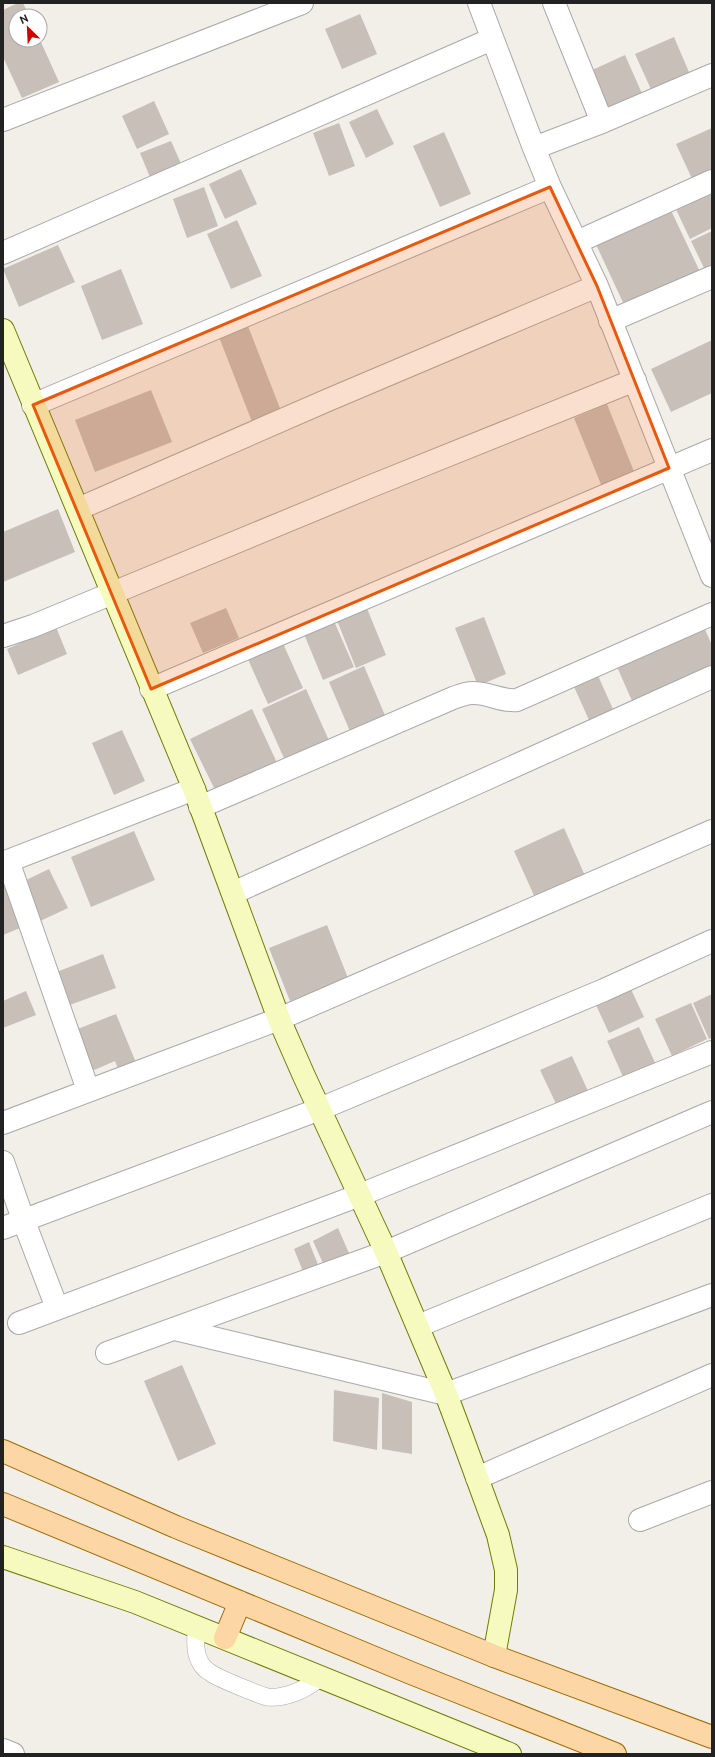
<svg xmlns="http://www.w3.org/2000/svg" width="715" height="1757" viewBox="0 0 715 1757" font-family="Ubuntu,sans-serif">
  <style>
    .building { fill: #c7bfb8 }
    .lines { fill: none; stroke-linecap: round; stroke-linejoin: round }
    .lane-casing { stroke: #a9a9a9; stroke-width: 18 }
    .street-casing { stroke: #a9a9a9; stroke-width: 24 }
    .secondary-casing { stroke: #707d05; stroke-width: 24 }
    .primary-casing { stroke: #a06b00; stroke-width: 24 }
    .lane { stroke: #fff; stroke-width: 17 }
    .street { stroke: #fff; stroke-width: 22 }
    .secondary { stroke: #f7fabf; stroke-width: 22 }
    .primary { stroke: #fcd6a4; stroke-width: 22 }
    .marked { fill: #e8590c; fill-opacity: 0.2; stroke: #e8590c; stroke-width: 3; stroke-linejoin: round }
  </style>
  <rect width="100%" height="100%" fill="#f2efe9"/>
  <path class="building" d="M18,3H23L29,16H16V40H40L59,82L22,98L3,57V10Z
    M360,14L377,54L342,69L325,29Z
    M674,37L692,79L654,96L635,54Z
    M625,55L644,98L607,115L588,72Z
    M154,101L169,134L137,149L122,116Z
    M377,109L394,144L366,158L349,122Z
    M339,123L355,166L329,176L313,133Z
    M712,128V172L693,181L676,144Z
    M444,132L471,194L440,207L413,146Z
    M171,141L183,168L152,182L140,153Z
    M241,169L257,204L225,219L209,184Z
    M204,187L218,226L187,238L173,199Z
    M712,192V228L690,239L673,203Z
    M668,204L702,276L627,311L593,238Z
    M237,220L262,276L231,289L207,234Z
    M712,231V266L705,270L691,241Z
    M58,245L75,282L19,307L3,269Z
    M121,269L143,324L102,340L81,286Z
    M248,326L283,416L254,427L219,337Z
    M712,340V393L671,412L651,369Z
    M151,390L172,442L95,472L75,420Z
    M607,404L635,474L602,487L574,418Z
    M58,509L75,552L3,582V532Z
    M366,606L386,655L356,668L336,618Z
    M226,608L239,638L203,653L190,623Z
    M484,617L506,674L478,686L455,628Z
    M334,621L354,667L323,680L304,634Z
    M701,621L712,645V676L636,710L614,660Z
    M56,627L67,654L18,675L7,649Z
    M281,639L303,688L268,704L246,655Z
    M364,666L387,720L352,736L329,682Z
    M595,669L617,718L593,729L571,680Z
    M306,689L331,745L287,765L262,709Z
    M252,709L279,767L218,796L190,739Z
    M122,730L145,781L114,795L92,743Z
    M564,828L586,878L536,900L514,851Z
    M134,831L155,880L91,907L71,857Z
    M49,869L68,908L38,922L20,883Z
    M7,882L25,926L3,935V884Z
    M327,925L348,978L290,1001L269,948Z
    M103,954L116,988L67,1006L54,973Z
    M629,985L644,1017L609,1033L594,1001Z
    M26,991L36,1015L3,1028V1001Z
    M712,994V1038L709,1039L693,1003Z
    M691,1003L707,1039L672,1056L655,1019Z
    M116,1014L137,1065L119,1072L115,1061L92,1071L75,1030Z
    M639,1027L656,1065L624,1079L607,1041Z
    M572,1056L588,1091L557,1106L540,1070Z
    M338,1228L352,1260L326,1270L313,1241Z
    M309,1242L321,1272L306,1279L294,1249Z
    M182,1365L216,1444L178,1461L144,1381Z
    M334,1390L379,1398L377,1450L333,1441Z
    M382,1393L412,1402V1454L382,1449Z"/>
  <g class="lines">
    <defs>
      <path id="lane" d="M196,1626C196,1639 194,1651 200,1662C202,1666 207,1671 211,1673C217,1678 260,1695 267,1697C284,1699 309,1689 320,1677"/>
      <path id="street" d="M479,3L534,148L550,187L597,286L712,576
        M554,3L602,122
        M3,120L302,3
        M534,148L602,122L712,75
        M577,242L712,181
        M3,253L492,39
        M610,321L712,277
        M33,405L550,187
        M78,509L328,400L597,286
        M3,636L33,626L369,487L635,380
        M151,689L712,450
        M200,807L453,698C459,696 466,693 472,693C488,692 501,702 517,700L712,614
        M8,861L88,1090
        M3,863L194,789
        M233,893L712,677
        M3,1123L279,1019L712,831
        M3,1162L23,1219L57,1308
        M3,1228L320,1109L604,990L712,941
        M19,1323L360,1195L712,1052
        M418,1326L712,1205
        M175,1329L446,1394L712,1295
        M107,1353L386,1252L712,1112
        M477,1478L712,1375
        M640,1520L712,1492
        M3,1750L13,1754"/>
      <path id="secondary" d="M3,330L194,789L279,1019L304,1076L386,1252L446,1394L461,1434L498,1535L506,1570V1590L494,1656
        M3,1557L135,1602L510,1754"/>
      <path id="primary" d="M3,1451L176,1527L494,1656L712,1737
        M3,1504L411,1673L615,1754
        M225,1638L240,1602"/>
    </defs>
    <use href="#lane" class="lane-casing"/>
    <use href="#street" class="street-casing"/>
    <use href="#secondary" class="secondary-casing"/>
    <use href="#primary" class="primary-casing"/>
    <use href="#lane" class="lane"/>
    <use href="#street" class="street"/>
    <use href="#secondary" class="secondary"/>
    <use href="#primary" class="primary"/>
  </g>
  <path class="marked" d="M550,187L597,286L669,468L151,689L33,405Z"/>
  <rect width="715" height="1757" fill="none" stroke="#222222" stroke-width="8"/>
  <g transform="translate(28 28) rotate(336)"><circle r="19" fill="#ffffff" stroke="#a7a7a7"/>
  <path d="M0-3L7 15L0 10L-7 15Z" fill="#d40000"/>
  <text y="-6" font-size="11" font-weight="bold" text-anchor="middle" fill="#222222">N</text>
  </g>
</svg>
